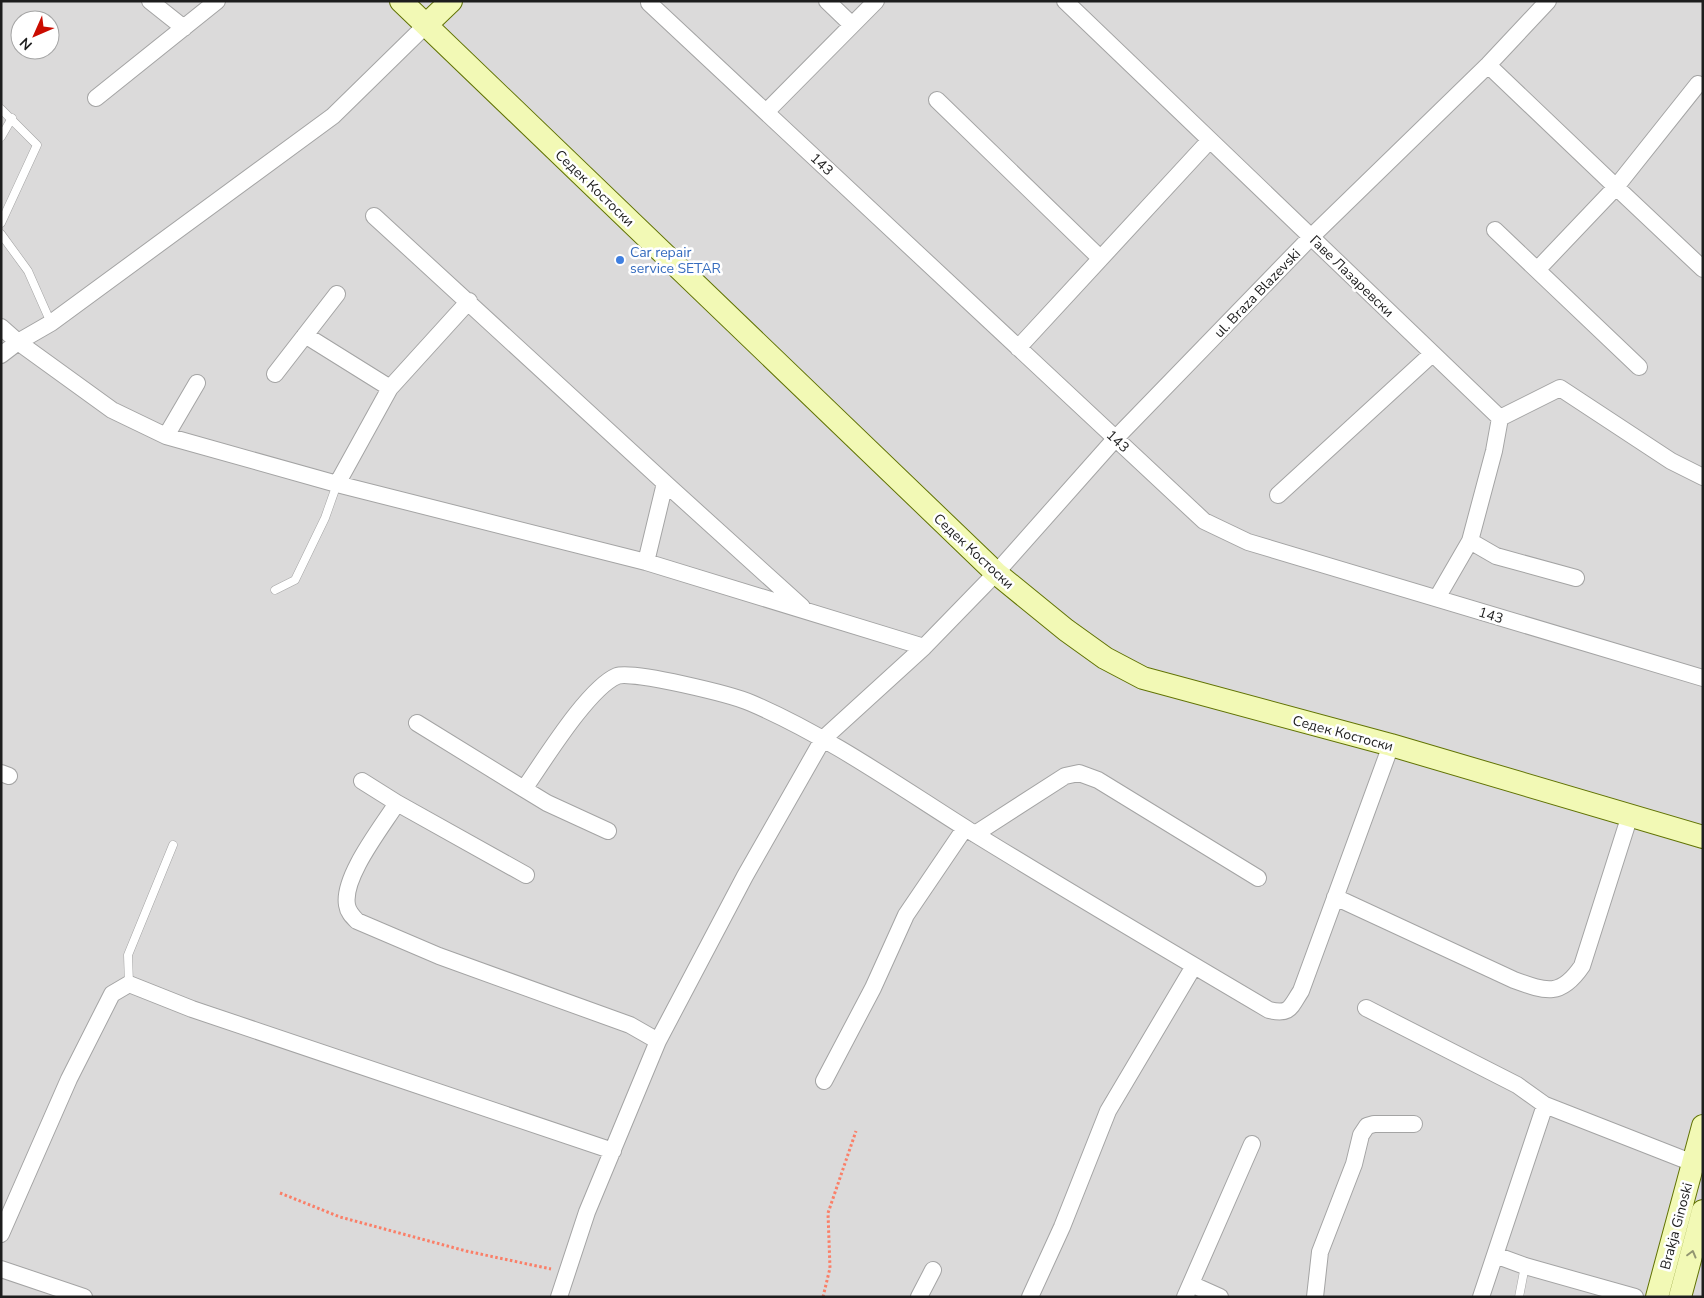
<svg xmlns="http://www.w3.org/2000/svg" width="1704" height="1298" viewBox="0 0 1704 1298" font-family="'Nunito Sans',sans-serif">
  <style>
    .residential { fill: #dbdada; fill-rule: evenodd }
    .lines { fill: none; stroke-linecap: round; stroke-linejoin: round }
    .service-casing { stroke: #a4a4a4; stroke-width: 9 }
    .minor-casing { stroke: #a4a4a4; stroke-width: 18 }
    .secondary-casing { stroke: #617304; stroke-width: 24 }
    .path { stroke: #fa7f68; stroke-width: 3; stroke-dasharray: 2.5 2.5; stroke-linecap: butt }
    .service { stroke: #fff; stroke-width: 8 }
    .minor { stroke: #fff; stroke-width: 16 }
    .secondary { stroke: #f2f9b5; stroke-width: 22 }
    .oneway { stroke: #929671 }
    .shop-dot { fill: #3f7fe0; stroke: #fff; stroke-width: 2 }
    .labels { text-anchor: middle; stroke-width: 5; stroke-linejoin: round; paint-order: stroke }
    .street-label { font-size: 14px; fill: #1d1d1d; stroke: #fff }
    .shop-label { font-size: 14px; fill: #366cbe; stroke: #fff; text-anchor: start }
  </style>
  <rect width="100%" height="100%" fill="#eeebe2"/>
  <path class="residential" d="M1,1H1703V1297H1ZM20,20H50V50H20Z"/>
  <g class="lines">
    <defs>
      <path id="service" d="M1,109L37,145L1,223
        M1,137L12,118
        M1,234L28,271L51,323
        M275,590L295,580L325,518L337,484
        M129,984L128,955L173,845
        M1519,1297L1525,1266"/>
      <path id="minor" d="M150,1L184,28
        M827,1L852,25
        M1065,1L1500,418L1494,451L1470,541L1437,598
        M649,3L1204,521L1248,542L1703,678
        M1488,65L1616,187L1698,84
        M96,98L217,1
        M937,100L1100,258
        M766,112L876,1
        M374,216L665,483L646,562
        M1495,230L1639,367
        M1537,270L1616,187L1703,269
        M1,327L18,342L51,323L333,116L426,25
        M305,335L390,388
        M1018,348L1210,140
        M1,355L18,342L112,410L166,436L337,484L646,562L924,647
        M275,374L337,294
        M1500,418L1560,388L1671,461L1703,477
        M166,436L197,383
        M665,483L802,607
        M337,484L390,388L469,301
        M1278,495L1432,354
        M1470,541L1496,556L1576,578
        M417,723L524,789
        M1,773L9,776
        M362,781L397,803C382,827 342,877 347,905C348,912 352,916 357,921L439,956L630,1025L658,1041
        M397,803L526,875
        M608,831L547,803L524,789C543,762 588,688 617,676C632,670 733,695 751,703C828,736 900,787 970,831C1069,892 1169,951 1269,1010C1290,1015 1290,1008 1301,991L1391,745
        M975,834L1065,776L1079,773L1098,780L1258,878
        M1335,897L1514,980C1547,992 1561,997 1582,966L1630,815
        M1366,1008L1517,1085L1545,1105L1693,1163
        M824,1081L873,988L906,915L965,828
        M1,1234L69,1079L112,994L129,984L192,1009L613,1151
        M1495,1255L1525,1266L1635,1297
        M1,1269L84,1297
        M1191,1284L1220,1297
        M559,1297L587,1212L658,1041L745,876L823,739L924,647L996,573L1115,439L1311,237L1488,65L1548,1
        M919,1297L933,1270
        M1030,1297L1062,1227L1108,1111L1194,966
        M1185,1297L1252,1144
        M1315,1297L1320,1252L1354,1164L1361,1135L1367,1126L1374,1124H1414
        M1481,1297L1545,1105"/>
      <path id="secondary" d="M401,1L996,573L1066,630L1105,658L1143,678L1391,745L1703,837
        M426,25L451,1
        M1657,1297L1703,1126
        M1680,1297L1703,1211"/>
    </defs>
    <use href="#service" class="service-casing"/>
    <use href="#minor" class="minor-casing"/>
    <use href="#secondary" class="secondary-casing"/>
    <path class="path" d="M280,1193L340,1217L466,1251L551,1269
      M823,1297L830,1268L828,1213L856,1131"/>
    <use href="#service" class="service"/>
    <use href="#minor" class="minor"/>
    <use href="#secondary" class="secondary"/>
  </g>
  <defs><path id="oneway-chevron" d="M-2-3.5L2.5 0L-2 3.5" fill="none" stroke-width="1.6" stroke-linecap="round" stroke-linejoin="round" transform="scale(1.25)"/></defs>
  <use class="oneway" href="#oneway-chevron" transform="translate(1692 1254) rotate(-75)"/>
  <circle class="shop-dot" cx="620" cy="260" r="5"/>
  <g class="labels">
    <g class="street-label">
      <text transform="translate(822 164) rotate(43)" y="5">143</text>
      <text transform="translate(595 188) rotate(44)" y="5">Седек Костоски</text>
      <text transform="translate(1352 276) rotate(44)" y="5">Гаве Лазаревски</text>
      <text transform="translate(1257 293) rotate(-46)" y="5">ul. Braza Blazevski</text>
      <text transform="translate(1118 441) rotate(43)" y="5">143</text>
      <text transform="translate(974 551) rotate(43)" y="5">Седек Костоски</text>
      <text transform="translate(1491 615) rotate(17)" y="5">143</text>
      <text transform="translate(1343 733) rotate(15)" y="5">Седек Костоски</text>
      <text transform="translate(1676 1226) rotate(-75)" y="5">Brakja Ginoski</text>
    </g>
    <g class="shop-label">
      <text x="630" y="257">Car repair<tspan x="630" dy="16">service SETAR</tspan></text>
    </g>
  </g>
  <rect width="1704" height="1298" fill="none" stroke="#1d1d1d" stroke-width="5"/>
  <g transform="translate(35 35) rotate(225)"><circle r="24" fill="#ffffff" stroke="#a5a5a5"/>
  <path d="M0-4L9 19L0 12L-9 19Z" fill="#ca0c00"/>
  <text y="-8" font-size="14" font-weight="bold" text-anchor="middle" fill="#1d1d1d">N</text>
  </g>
</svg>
